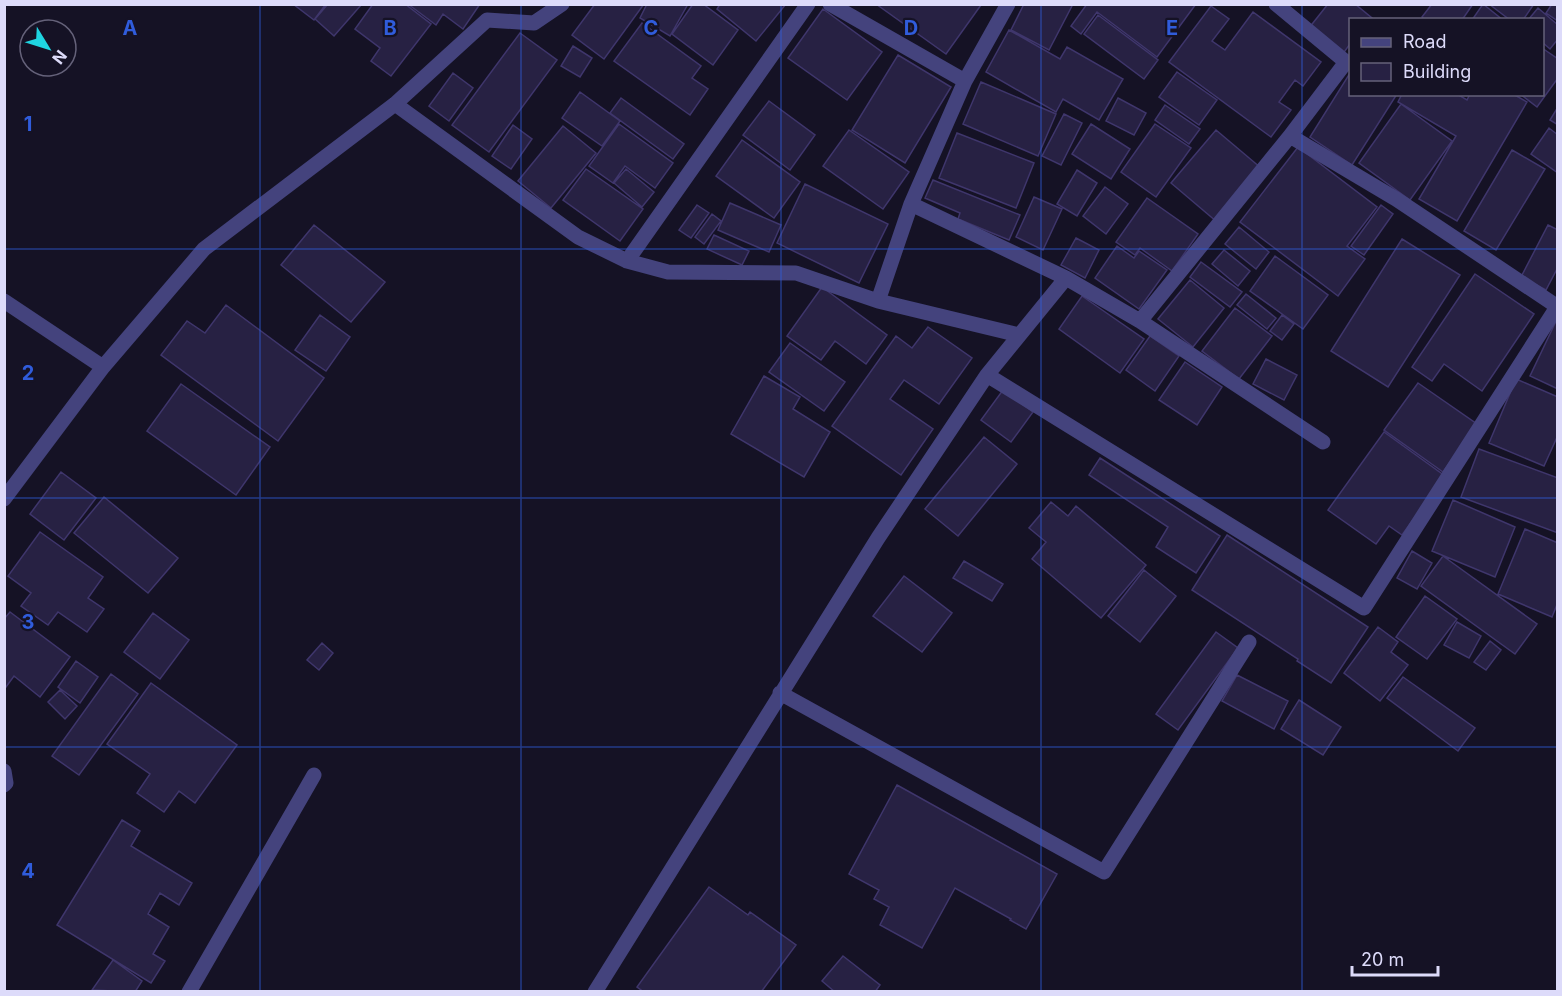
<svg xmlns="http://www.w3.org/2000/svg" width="1562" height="996" viewBox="0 0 1562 996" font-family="Inter,sans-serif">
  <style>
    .building { fill: #272143; stroke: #3f366c; stroke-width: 1.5 }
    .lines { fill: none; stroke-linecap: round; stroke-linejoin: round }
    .lane { stroke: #44437d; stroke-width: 15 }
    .street { stroke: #44437d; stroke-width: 15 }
    .grid { fill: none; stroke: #305cdb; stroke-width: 1.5; stroke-opacity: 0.55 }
    .grid-label { font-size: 20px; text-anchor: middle; font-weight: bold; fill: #305cdb; stroke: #151225; stroke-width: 4.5; stroke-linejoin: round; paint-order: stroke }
  </style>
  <rect width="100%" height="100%" fill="#151225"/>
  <path class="building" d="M293,4H326L314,20Z
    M328,4H362L334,36L315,19Z
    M373,4H405L431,24L391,76L371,61L380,48L355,29Z
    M408,4H480L463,29L443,14L436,25Z
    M595,4H644L604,59L572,35Z
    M647,4H688L670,36L640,18Z
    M693,4H703L738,30L713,65L672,34Z
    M720,4H786L756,41L717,9Z
    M876,4H980L981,5L946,54Z
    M1024,4H1073L1049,50L1011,30Z
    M1087,4H1196L1157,57L1097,12L1081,34L1071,26Z
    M1328,4H1355L1372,18L1371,20H1350V44L1342,55L1309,28Z
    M1432,4H1473L1462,20H1425L1422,17Z
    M1483,4L1503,20H1472Z
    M1489,4H1534L1523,20H1510Z
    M1552,4H1558V21L1546,13Z
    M1211,6L1229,19L1212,41L1225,50L1253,12L1321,62L1303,86L1295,80L1279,102L1291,110L1271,137L1169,62Z
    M1538,8L1558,25V39L1550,49L1542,42V20H1528Z
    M823,9L882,52L847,100L788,58Z
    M1098,15L1158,60L1144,79L1084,34Z
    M642,23L701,66L692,78L708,89L690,115L614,61Z
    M1009,30L1060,59L1067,47L1123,79L1099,120L1063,99L1056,112L986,72Z
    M520,33L557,60L489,152L452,125Z
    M573,46L592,58L580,77L561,66Z
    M1542,48L1558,59V78L1537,107L1520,94H1542Z
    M898,55L951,87L905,163L852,130Z
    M1177,72L1217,100L1199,125L1159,97Z
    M453,73L473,88L449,121L429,106Z
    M1350,73V94H1397L1352,165L1310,137Z
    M981,82L1056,114L1038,156L963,124Z
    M580,92L620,121L602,146L562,118Z
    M1402,94H1457L1467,100L1470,94H1513L1527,102L1457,221L1419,199L1456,136L1398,102Z
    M621,98L684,144L673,159L610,113Z
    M1118,98L1146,113L1134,135L1106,121Z
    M769,101L815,135L790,170L743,135Z
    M1401,104L1452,141L1410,200L1359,163Z
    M1165,105L1200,129L1189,144L1155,120Z
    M1558,107V125L1550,120Z
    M1064,114L1082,123L1061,165L1042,156Z
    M619,124L673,163L655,188L625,166L613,183L589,166Z
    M1091,124L1130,149L1111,179L1072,154Z
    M1155,124L1191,148L1156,197L1121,172Z
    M513,125L532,139L511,169L492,156Z
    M563,126L596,153L551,208L518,181Z
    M1549,128L1558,135V173L1531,154Z
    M849,130L909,172L883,209L823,166Z
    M1216,130L1261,168L1217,222L1171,183Z
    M957,133L1034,163L1016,208L939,178Z
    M742,140L800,182L774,218L716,176Z
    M1298,147L1377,207L1347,246L1365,259L1338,296L1240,222Z
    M1512,150L1545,169L1496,250L1464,231Z
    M586,169L643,209L620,241L563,200Z
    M626,169L654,192L642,207L614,183Z
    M1077,170L1097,183L1077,216L1057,204Z
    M933,180L1020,215L1009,240L958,219L960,213L925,198Z
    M805,184L888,224L859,283L777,243Z
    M1105,187L1128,204L1106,234L1083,216Z
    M1034,197L1062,209L1043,250L1016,237Z
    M1147,198L1198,234L1172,271L1140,248L1135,255L1116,242Z
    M730,203L781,225L769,252L718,230Z
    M697,205L709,213L691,238L679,230Z
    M1381,205L1393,214L1364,255L1351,246Z
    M712,214L721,221L704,244L695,237Z
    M314,225L385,282L351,322L281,265Z
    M1548,225L1558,230V267L1546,290L1521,277Z
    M1239,227L1269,252L1256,269L1225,244Z
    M714,235L749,251L742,265L707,249Z
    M1076,238L1099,250L1085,278L1061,265Z
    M1402,239L1460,275L1388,387L1331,351Z
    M1117,246L1134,258L1139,251L1167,270L1139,309L1095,278Z
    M1224,250L1250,271L1238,286L1212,264Z
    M1275,256L1328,295L1303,329L1250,291Z
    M1201,262L1242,292L1230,307L1190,277Z
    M1475,274L1534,314L1482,391L1444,364L1432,381L1412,367Z
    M1190,280L1224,308L1193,347L1158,319Z
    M822,287L887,335L866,364L835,341L821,360L787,336Z
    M1246,294L1276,318L1267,329L1237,305Z
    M1082,296L1144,339L1120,373L1059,329Z
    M226,305L324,378L278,441L161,355L187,321L205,333Z
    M1235,308L1272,336L1239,379L1202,351Z
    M320,315L350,337L326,371L295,350Z
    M1282,315L1294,324L1282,340L1270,331Z
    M1558,317V389L1530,376Z
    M928,327L972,358L939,404L904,380L890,399L933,429L901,475L832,426L896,336L912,348Z
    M1150,336L1179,356L1155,391L1126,370Z
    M790,343L845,382L824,411L769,372Z
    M1266,359L1297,375L1284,400L1253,384Z
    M1185,362L1222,387L1197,425L1159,400Z
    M764,376L800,397L793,409L830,432L804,477L731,434Z
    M1516,379L1558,397V435L1544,466L1489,443Z
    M1418,383L1477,424L1443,472L1384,430Z
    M181,384L270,447L236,495L147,431Z
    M1003,390L1033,412L1011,442L981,420Z
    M1384,432L1445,476L1402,535L1389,526L1376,544L1328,510Z
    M984,437L1017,464L958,536L925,509Z
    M1479,449L1558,478V533L1461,497Z
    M1100,458L1220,536L1196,573L1156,547L1168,527L1089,475Z
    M61,472L96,498L64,540L30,514Z
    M104,497L178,558L148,593L74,533Z
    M1453,500L1515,527L1495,577L1432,551Z
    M1051,502L1068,516L1076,506L1146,565L1101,618L1032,559L1046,542L1029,528Z
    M1525,529L1558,543V602L1552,617L1498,594Z
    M40,532L103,577L88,598L104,609L87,632L58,612L48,625L21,606L31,593L8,576Z
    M1227,535L1368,627L1331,683L1297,661L1298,659L1192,590Z
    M1412,551L1432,563L1417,589L1397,578Z
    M1443,556L1537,624L1515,654L1421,586Z
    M964,561L1003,584L992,601L953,578Z
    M1144,570L1176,596L1140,642L1108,616Z
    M904,576L952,613L922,652L873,616Z
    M1425,596L1457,619L1427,659L1396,637Z
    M10,612L70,657L40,697L14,676L6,687L4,686V619Z
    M153,613L189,640L160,679L124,652Z
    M1457,622L1481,636L1469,658L1444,645Z
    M1378,627L1398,642L1391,652L1408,665L1380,701L1344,673Z
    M1216,632L1238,648L1178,730L1156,714Z
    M1490,641L1501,650L1486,670L1474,662Z
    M322,643L333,653L319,670L307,660Z
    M76,661L98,677L80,703L58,687Z
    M111,674L138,694L79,775L52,756Z
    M1237,675L1288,701L1274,729L1222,701Z
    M1403,677L1475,728L1458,751L1387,698Z
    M151,683L237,745L195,803L179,791L164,812L137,793L150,774L107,744Z
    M60,690L77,706L65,719L48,702Z
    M1299,700L1341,727L1323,755L1281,729Z
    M897,785L1057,874L1026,929L1010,920L1011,919L955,888L922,948L880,925L889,907L874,899L879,890L849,874Z
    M122,820L140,831L131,846L192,883L179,905L160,893L148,914L169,927L153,954L165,961L151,983L57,925Z
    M709,887L748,915L750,912L796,945L761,992H644L637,987Z
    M843,956L880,985L875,992H835L822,981Z
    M113,960L142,981L135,992L92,990Z"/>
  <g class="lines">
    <path class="lane" d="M4,771L6,783L4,785"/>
    <path class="street" d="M808,4L627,261L668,272L796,273L878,301L1019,335
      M830,4L965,81L1008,4
      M1276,4L1346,62L1290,136
      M965,81L911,204L1066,278
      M395,104L578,237L627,261
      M4,301L103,367L4,499
      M878,301L911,204
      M1140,321L1323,442
      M103,367L204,249L395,104L487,20L534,23L562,4
      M987,375L1364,608L1557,307
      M780,693L1104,872L1249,642
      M189,992L314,775
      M595,992L878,538L987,375L1066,278L1140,321L1290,136L1396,199L1558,307"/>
  </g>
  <path class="grid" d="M260,4V992M521,4V992M781,4V992M1041,4V992M1302,4V992M4,249H1558M4,498H1558M4,747H1558"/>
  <g class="grid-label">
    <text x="130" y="35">A</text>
    <text x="390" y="35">B</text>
    <text x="651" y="35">C</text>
    <text x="911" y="35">D</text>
    <text x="1172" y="35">E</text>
    <text x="28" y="131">1</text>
    <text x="28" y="380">2</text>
    <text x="28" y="629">3</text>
    <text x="28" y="878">4</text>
  </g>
  <rect width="1562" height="996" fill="none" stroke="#dddbfa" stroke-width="12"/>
  <rect x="1349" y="18" width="195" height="78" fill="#151225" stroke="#65627a" stroke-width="1.5"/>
  <rect x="1361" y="38" width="30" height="9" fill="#44437d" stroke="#65627a" stroke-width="1.5"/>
  <text x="1403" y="48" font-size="18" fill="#dddbfa">Road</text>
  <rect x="1361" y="63" width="30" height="18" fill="#272143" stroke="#65627a" stroke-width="1.5"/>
  <text x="1403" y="78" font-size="18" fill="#dddbfa">Building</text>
  <g transform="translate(48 48) rotate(128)"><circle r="28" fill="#151225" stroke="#65627a" stroke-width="1.5"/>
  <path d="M0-4.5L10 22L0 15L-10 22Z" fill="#1fd5e1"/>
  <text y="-9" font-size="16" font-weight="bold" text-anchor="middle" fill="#dddbfa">N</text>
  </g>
  <path d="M1352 966v9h86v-9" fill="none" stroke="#dddbfa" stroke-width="3"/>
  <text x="1361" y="966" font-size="18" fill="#dddbfa" stroke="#151225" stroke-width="4.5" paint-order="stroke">20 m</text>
</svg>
